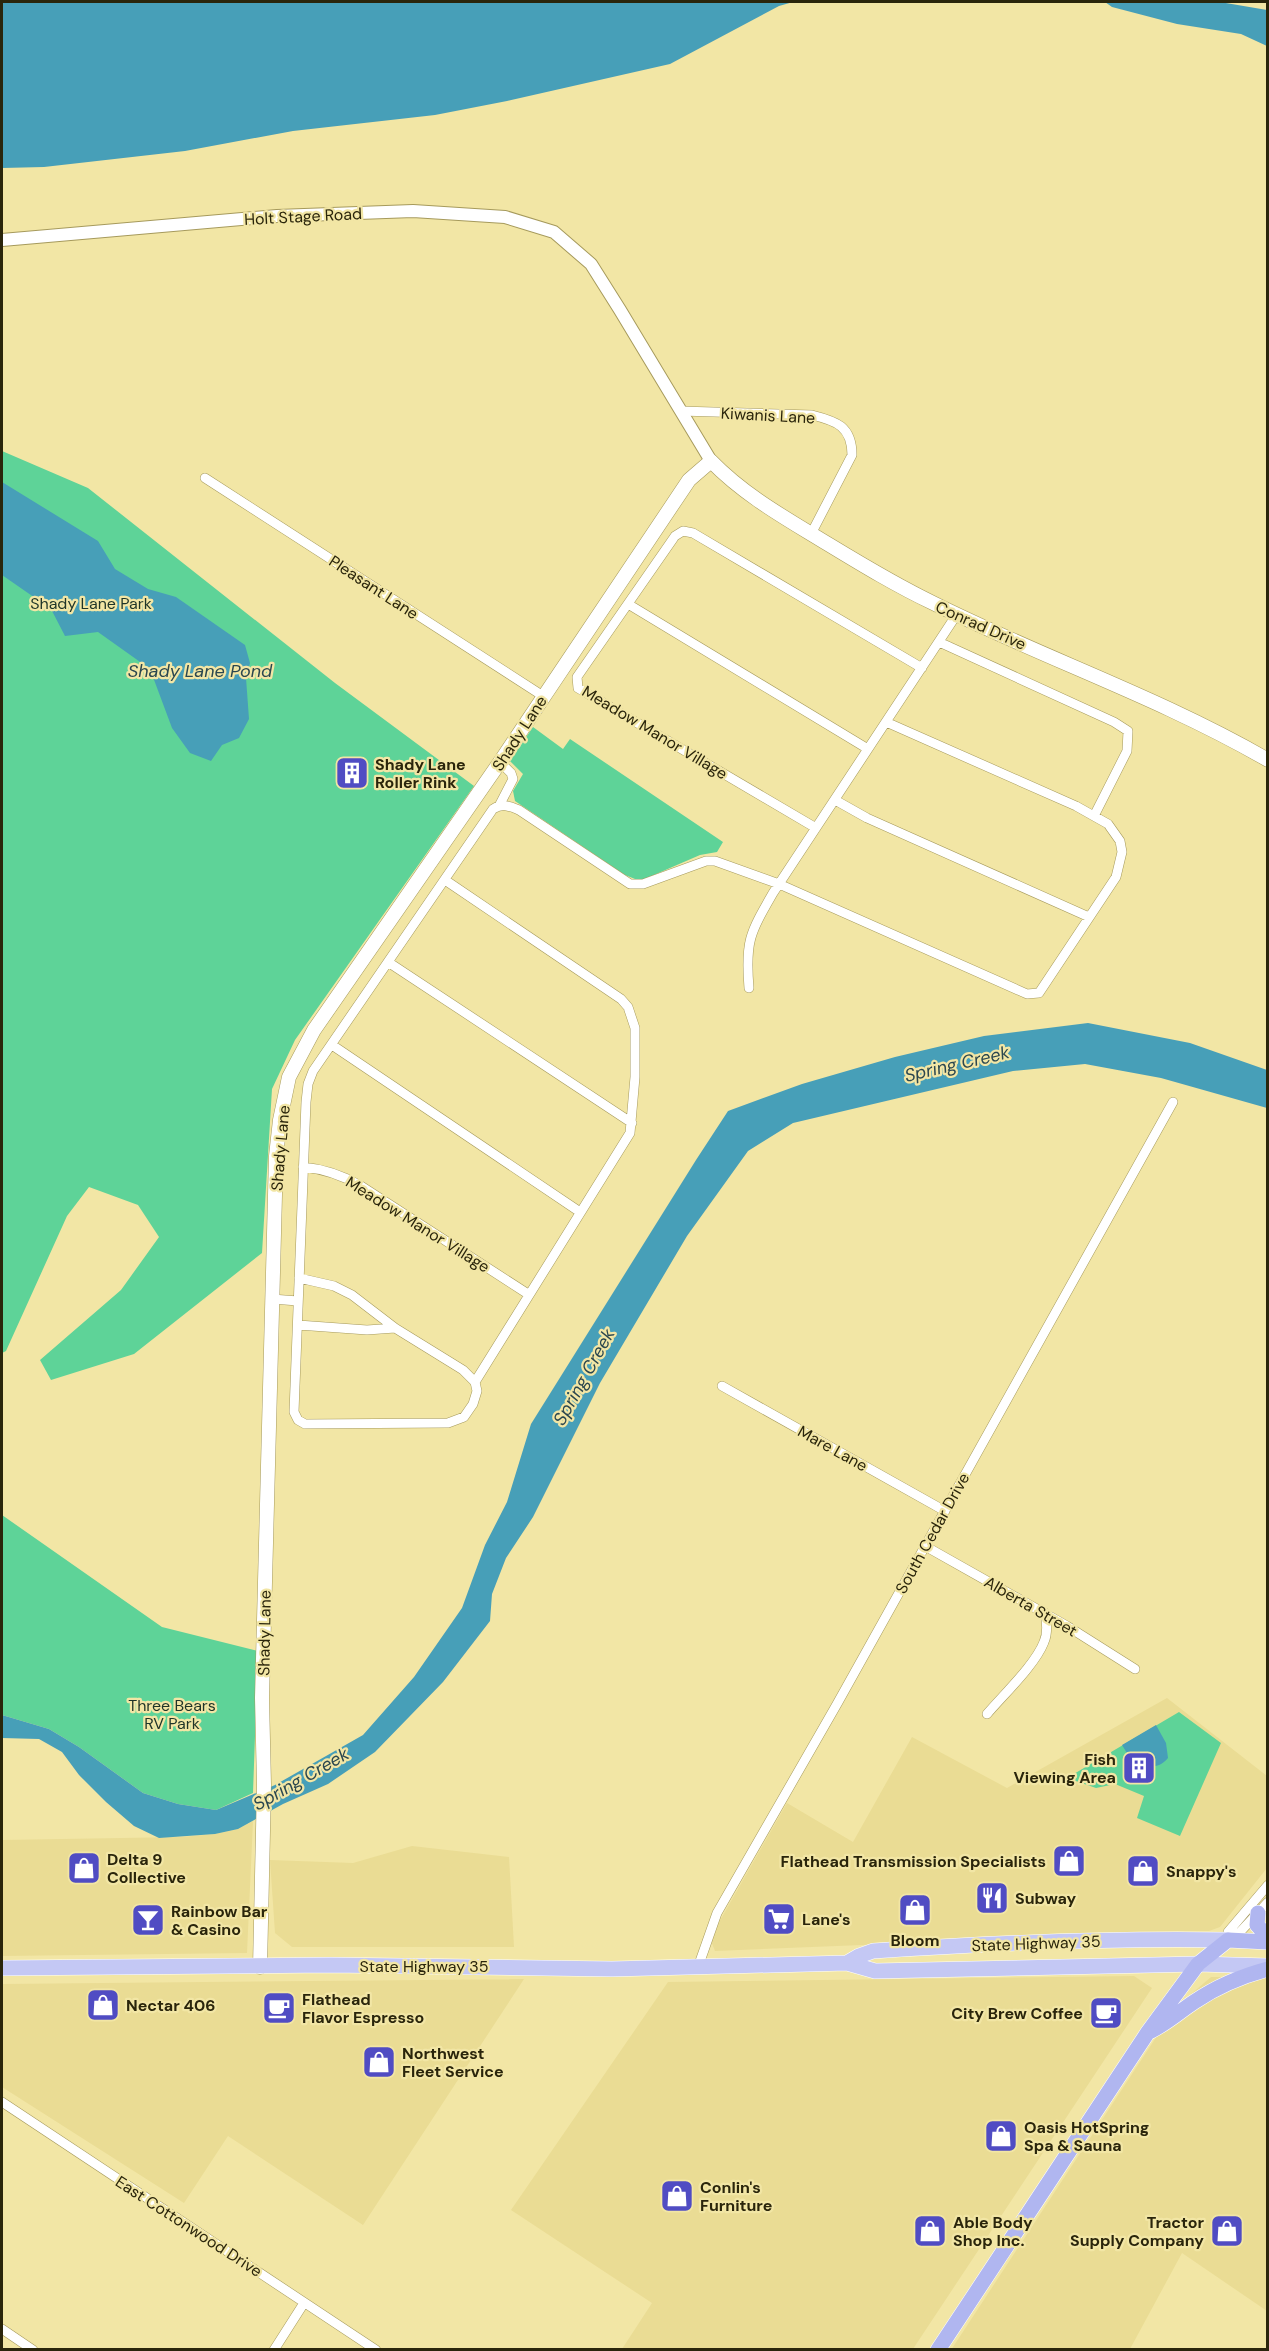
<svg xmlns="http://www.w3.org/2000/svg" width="1269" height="2351" viewBox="0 0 1269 2351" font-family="'DM Sans',sans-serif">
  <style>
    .built { fill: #eadc94 }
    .green { fill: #5ed398 }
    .water { fill: #479fb8 }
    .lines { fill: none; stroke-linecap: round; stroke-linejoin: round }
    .minor-casing { stroke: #a69a5c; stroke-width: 10 }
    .tertiary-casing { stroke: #a69a5c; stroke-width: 14 }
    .secondary-casing { stroke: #a69a5c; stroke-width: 15 }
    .primary-casing { stroke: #fff; stroke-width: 16 }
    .trunk-casing { stroke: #fff; stroke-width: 16 }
    .minor { stroke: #fff; stroke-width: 9 }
    .tertiary { stroke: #fff; stroke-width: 12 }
    .secondary { stroke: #fff; stroke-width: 14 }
    .primary { stroke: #c4c8f4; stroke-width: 15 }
    .trunk { stroke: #b0b6f0; stroke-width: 15 }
    .labels { text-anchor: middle; stroke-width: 4.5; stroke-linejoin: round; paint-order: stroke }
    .street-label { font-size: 16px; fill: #2a250b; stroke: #f2e6a5 }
    .park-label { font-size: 16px; fill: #1e3428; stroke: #f2e6a5 }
    .poi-label { font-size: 16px; font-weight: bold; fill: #2a250b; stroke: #f2e6a5; text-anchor: start }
    .water-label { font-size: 18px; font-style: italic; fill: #2b474f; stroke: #f2e6a5 }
  </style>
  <rect width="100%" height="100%" fill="#f2e6a5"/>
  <path class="built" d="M1167,1698L1267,1776V1868L1220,1927L1209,1931L715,1951L710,1938L787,1803L853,1842L912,1737L1007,1788Z
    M253,1821L247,1953L2,1956V1840L181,1837L215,1834L238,1829Z
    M412,1846L509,1857L514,1947H292L275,1933L270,1860L353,1863Z
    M1134,1976L1152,1988L913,2349H622L652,2303L511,2210L668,1982Z
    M1211,1977H1267V2311L1182,2253L1130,2349L951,2350L1176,2007Z
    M524,1979L363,2225L228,2136L184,2203L2,2087V1984Z"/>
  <path class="green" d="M2,451L88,488L335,683L474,786L295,1040L272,1089L262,1253L134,1354L51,1380L40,1360L121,1290L159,1237L138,1205L89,1187L67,1216L6,1351L2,1353Z
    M533,727L563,749L570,739L723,842L717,852L700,855L640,881L625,875L515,801L513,791L523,774L510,761Z
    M2,1515L162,1627L258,1651L253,1793L216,1810L178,1804L143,1793L79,1747L49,1729L2,1715Z
    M1179,1712L1221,1743L1180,1836L1137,1818L1144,1796L1115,1784L1096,1788L1067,1778Z"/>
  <path class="water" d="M2,2H793L779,6L670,64L507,101L435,115L293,131L185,151L44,167L2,168Z
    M1105,2H1220L1267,10V46L1241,34L1177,24L1112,7Z
    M2,482L98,541L115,569L148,589L176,597L245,645L250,663L246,678L249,719L239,738L222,745L211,761L190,753L172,728L150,669L98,632L65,636L51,609L2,575Z
    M1088,1023L1190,1043L1267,1070V1108L1161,1078L1085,1064L1013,1071L793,1123L748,1151L687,1236L600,1383L533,1517L506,1558L492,1594L490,1621L443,1682L375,1752L328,1784L283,1804L238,1829L215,1834L159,1838L134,1826L106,1802L79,1775L62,1752L39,1739L2,1738V1715L49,1729L79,1747L143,1793L178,1804L216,1810L275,1785L363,1735L414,1677L462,1608L485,1545L507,1502L531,1424L696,1160L728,1111L802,1084L895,1057L984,1036Z
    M1156,1725L1166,1743L1168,1758C1158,1770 1147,1767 1133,1763L1122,1745Z"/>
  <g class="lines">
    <defs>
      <path id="minor" d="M680,411L812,415C836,421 852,426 852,455L811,534
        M205,478L543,696
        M628,604L868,749
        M939,642L1114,722L1128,731L1127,751L1094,816
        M835,800L867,818L1089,917
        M499,806L513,779L511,773L500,762
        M816,828L578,688L577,677L675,536L683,531L693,533L922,668
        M445,880L621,999L628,1007L635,1028V1077L630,1133L475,1382
        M388,962L632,1123
        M749,988C745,941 750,933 773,893L957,614
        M332,1045L580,1212
        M303,1167C325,1169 342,1175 361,1186L528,1294
        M299,1278L334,1286L352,1295L395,1328L463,1370L475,1382L477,1391L473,1404L464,1417L448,1423L305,1424L298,1420L294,1412L306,1102L308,1084L313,1071L493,809C503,803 509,806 519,810L630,884H643L706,861H715L779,884L1027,994L1039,993L1116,877L1122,852L1120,841L1108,824L1076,806L886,722
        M272,1299L298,1301
        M298,1325L367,1330L395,1328
        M722,1386L945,1511
        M925,1546L1067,1626L1135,1669
        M987,1714C1004,1694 1035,1665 1044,1642C1048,1633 1047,1623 1045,1613
        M1230,1939L1240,1932L1268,1902
        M1228,1940V1932L1268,1885
        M698,1967L717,1913L837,1704L1173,1102
        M2,2102L376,2350
        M2,2329L33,2350
        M274,2350L304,2303"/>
      <path id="tertiary" d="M2,240L277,216L413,211L505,217L554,232L591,264L620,310L711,461"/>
      <path id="secondary" d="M260,1967L264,1785L262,1698L276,1156L280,1120L289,1077L314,1030L500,762L689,480L711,461C742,493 780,515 818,538C856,561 893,584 933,603C1043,658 1161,698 1268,760"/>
      <path id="primary" d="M847,1963L859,1956L873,1951C992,1943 1110,1938 1228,1940
        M2,1968L331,1965L612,1969L847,1963L875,1971L1198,1964L1268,1966"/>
      <path id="trunk" d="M1258,1913L1257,1925L1268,1937
        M1151,2031C1167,2023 1179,2012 1194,2002C1216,1987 1242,1976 1268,1969
        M938,2350L1148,2032L1198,1964L1228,1940L1268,1942"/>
    </defs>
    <use href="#minor" class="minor-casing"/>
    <use href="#tertiary" class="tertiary-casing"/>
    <use href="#secondary" class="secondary-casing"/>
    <use href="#primary" class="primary-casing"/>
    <use href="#trunk" class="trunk-casing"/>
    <use href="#minor" class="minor"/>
    <use href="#tertiary" class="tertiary"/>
    <use href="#secondary" class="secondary"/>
    <use href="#primary" class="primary"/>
    <use href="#trunk" class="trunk"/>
  </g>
  <defs>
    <symbol id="building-square" viewBox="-11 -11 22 22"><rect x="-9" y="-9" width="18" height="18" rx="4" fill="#504cc3" stroke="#f2e6a5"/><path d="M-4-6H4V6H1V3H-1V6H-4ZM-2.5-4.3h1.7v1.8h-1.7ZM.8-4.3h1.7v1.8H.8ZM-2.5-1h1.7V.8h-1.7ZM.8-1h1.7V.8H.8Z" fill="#fff"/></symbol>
    <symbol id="shop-square" viewBox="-11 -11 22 22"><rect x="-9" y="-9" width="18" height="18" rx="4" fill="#504cc3" stroke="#f2e6a5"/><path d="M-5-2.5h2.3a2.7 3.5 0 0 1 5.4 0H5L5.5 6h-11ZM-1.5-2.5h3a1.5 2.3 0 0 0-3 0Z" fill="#fff"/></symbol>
    <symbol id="restaurant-square" viewBox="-11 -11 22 22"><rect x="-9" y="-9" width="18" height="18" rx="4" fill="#504cc3" stroke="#f2e6a5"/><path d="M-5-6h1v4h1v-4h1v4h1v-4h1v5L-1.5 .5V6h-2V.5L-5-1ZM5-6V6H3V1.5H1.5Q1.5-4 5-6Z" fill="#fff"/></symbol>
    <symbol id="supermarket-square" viewBox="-11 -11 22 22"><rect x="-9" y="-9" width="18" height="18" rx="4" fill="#504cc3" stroke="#f2e6a5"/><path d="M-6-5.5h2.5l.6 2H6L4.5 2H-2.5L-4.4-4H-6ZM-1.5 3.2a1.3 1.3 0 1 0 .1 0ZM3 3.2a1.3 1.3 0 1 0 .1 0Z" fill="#fff"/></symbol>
    <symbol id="bar-square" viewBox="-11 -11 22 22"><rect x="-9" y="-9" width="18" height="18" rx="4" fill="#504cc3" stroke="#f2e6a5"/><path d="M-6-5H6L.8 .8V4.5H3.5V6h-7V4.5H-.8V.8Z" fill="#fff"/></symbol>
    <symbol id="cafe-square" viewBox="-11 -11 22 22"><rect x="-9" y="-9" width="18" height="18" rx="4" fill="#504cc3" stroke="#f2e6a5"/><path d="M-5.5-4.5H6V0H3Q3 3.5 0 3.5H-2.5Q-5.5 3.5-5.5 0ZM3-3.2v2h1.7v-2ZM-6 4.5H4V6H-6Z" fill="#fff"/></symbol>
  </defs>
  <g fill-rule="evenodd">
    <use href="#building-square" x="333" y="754" width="38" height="38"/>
    <use href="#building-square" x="1120" y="1749" width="38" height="38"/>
    <use href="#shop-square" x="1050" y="1842" width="38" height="38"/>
    <use href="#shop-square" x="65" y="1849" width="38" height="38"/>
    <use href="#shop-square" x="1124" y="1852" width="38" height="38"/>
    <use href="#restaurant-square" x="973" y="1879" width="38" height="38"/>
    <use href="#shop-square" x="896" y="1891" width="38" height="38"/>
    <use href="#supermarket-square" x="760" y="1900" width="38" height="38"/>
    <use href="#bar-square" x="129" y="1901" width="38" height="38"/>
    <use href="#shop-square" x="84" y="1986" width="38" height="38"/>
    <use href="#cafe-square" x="260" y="1989" width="38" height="38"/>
    <use href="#cafe-square" x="1087" y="1994" width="38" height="38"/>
    <use href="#shop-square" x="360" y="2043" width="38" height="38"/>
    <use href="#shop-square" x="982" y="2117" width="38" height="38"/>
    <use href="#shop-square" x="658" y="2177" width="38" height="38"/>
    <use href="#shop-square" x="911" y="2212" width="38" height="38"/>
    <use href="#shop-square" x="1208" y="2212" width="38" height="38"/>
  </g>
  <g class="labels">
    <g class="street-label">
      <text transform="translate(303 216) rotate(-3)" y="6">Holt Stage Road</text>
      <text transform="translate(768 415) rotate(3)" y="6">Kiwanis Lane</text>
      <text transform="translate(374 587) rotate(33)" y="6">Pleasant Lane</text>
      <text transform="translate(981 625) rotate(24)" y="6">Conrad Drive</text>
      <text transform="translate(655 732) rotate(31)" y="6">Meadow Manor Village</text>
      <text transform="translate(519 733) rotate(-57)" y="6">Shady Lane</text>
      <text transform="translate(280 1148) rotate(-85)" y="6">Shady Lane</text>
      <text transform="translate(418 1224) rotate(32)" y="6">Meadow Manor Village</text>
      <text transform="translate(833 1448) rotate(29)" y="6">Mare Lane</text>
      <text transform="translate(932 1533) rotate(-61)" y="6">South Cedar Drive</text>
      <text transform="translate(1031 1606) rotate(30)" y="6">Alberta Street</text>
      <text transform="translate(264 1633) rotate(-89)" y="6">Shady Lane</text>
      <text transform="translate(1036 1943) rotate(-2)" y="6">State Highway 35</text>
      <text x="424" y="1972">State Highway 35</text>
      <text transform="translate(189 2226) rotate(33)" y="6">East Cottonwood Drive</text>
    </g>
    <g class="park-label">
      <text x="91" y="609">Shady Lane Park</text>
      <text x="172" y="1711">Three Bears<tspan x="172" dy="18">RV Park</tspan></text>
    </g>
    <g class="poi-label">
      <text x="375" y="770">Shady Lane<tspan x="375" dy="18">Roller Rink</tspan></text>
      <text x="1116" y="1765" text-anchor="end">Fish<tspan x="1116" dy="18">Viewing Area</tspan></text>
      <text x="107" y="1865">Delta 9<tspan x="107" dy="18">Collective</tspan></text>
      <text x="1046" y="1867" text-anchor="end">Flathead Transmission Specialists</text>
      <text x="1166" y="1877">Snappy's</text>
      <text x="1015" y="1904">Subway</text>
      <text x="171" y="1917">Rainbow Bar<tspan x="171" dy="18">&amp; Casino</tspan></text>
      <text x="802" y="1925">Lane's</text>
      <text x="915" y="1946" text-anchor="middle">Bloom</text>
      <text x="302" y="2005">Flathead<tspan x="302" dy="18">Flavor Espresso</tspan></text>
      <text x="126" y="2011">Nectar 406</text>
      <text x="1083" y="2019" text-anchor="end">City Brew Coffee</text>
      <text x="402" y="2059">Northwest<tspan x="402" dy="18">Fleet Service</tspan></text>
      <text x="1024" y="2133">Oasis HotSpring<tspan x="1024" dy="18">Spa &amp; Sauna</tspan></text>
      <text x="700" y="2193">Conlin's<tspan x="700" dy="18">Furniture</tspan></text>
      <text x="953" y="2228">Able Body<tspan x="953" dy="18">Shop Inc.</tspan></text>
      <text x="1204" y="2228" text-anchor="end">Tractor<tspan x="1204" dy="18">Supply Company</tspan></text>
    </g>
    <g class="water-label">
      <text x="200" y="677">Shady Lane Pond</text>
      <text transform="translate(957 1064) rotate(-13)" y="6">Spring Creek</text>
      <text transform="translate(584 1377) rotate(-61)" y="6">Spring Creek</text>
      <text transform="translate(301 1779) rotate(-30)" y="6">Spring Creek</text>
    </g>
  </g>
  <rect width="1269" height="2351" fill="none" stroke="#2a250b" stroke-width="6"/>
</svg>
